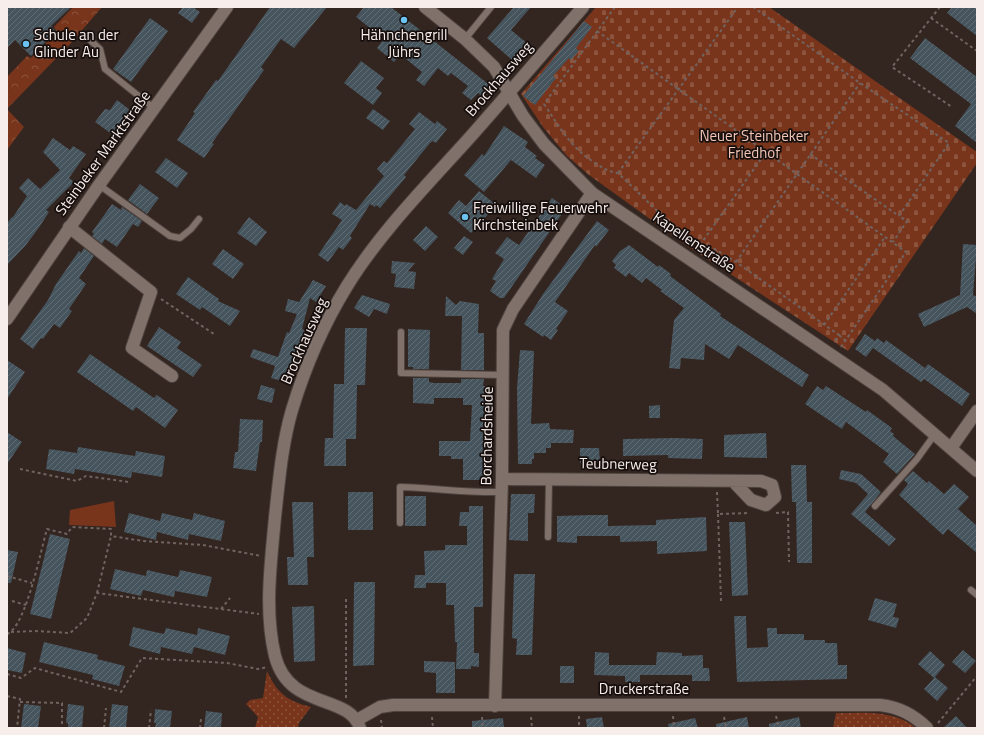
<svg xmlns="http://www.w3.org/2000/svg" width="984" height="735" viewBox="0 0 984 735" font-family="'Titillium Web',sans-serif">
  <style>
    .grass { fill: url(#grass-dots) }
    .forest { fill: url(#forest-crowns) }
    .cemetery { fill: url(#cemetery-stones) }
    .green { fill: #78351c }
    .building { fill: url(#building-hatch) }
    .lines { fill: none; stroke-linecap: round; stroke-linejoin: round }
    .lane-casing { stroke: #4f443f; stroke-width: 8 }
    .street-casing { stroke: #4f443f; stroke-width: 14 }
    .secondary-casing { stroke: #4f443f; stroke-width: 14 }
    .path { stroke: #716460; stroke-width: 2; stroke-dasharray: 3 3; stroke-linecap: butt }
    .lane { stroke: #81716b; stroke-width: 6 }
    .street { stroke: #81716b; stroke-width: 12 }
    .secondary { stroke: #81716b; stroke-width: 12 }
    .poi-dot { fill: #6ac3f1; stroke: #160f0d; stroke-width: 1.5 }
    .labels { text-anchor: middle; stroke-width: 3.5; stroke-linejoin: round; paint-order: stroke }
    .poi-label { font-size: 15px; fill: #f7edea; stroke: #160f0d; text-anchor: start }
    .street-label { font-size: 15px; fill: #f7edea; stroke: #160f0d }
    .park-label { font-size: 15px; fill: #f3c5b5; stroke: #160f0d }
  </style>
  <defs>
    <pattern id="grass-dots" width="8" height="8" patternUnits="userSpaceOnUse"><rect width="8" height="8" fill="#78351c"/><path d="M2 2h.1M6 6h.1" fill="none" stroke="#8c533d" stroke-width="1.8" stroke-linecap="round"/></pattern>
    <pattern id="forest-crowns" width="20" height="18" patternUnits="userSpaceOnUse"><rect width="20" height="18" fill="#78351c"/><path d="M2 6a3 3 0 1 1 6 0M12 15a3 3 0 1 1 6 0" fill="none" stroke="#8c533d"/></pattern>
    <pattern id="cemetery-stones" width="16" height="16" patternUnits="userSpaceOnUse"><rect width="16" height="16" fill="#78351c"/><path d="M2 7V4a2 2 0 0 1 4 0v3zM10 15v-3a2 2 0 0 1 4 0v3z" fill="#8c533d"/></pattern>
    <pattern id="building-hatch" width="6" height="6" patternUnits="userSpaceOnUse"><rect width="6" height="6" fill="#46545d"/><path d="M-1 1l2-2M0 6l6-6M5 7l2-2" fill="none" stroke="#616d74"/></pattern>
  </defs>
  <rect width="100%" height="100%" fill="#332520"/>
  <path class="grass" d="M267,671C277,693 287,701 311,707L299,723L298,728H255L258,717L246,704L250,700L263,698Z
    M836,713C864,713 893,709 916,728H833Z"/>
  <path class="forest" d="M73,7H102L71,43L7,109L24,127L7,150V77L27,56L31,58L57,32L54,27Z"/>
  <path class="cemetery" d="M596,7H769L977,152V163L848,351L686,245L589,175L567,156L543,127L521,94Z"/>
  <path class="green" d="M114,501L116,527L69,525L70,510Z"/>
  <path class="building" d="M10,7H71L51,26L56,32L31,56L15,40L7,48V10Z
    M183,7H193L200,12L192,23L178,13Z
    M270,7H327L294,48L281,39L261,67L264,70L212,143L214,144L204,158L177,140L195,113L193,112L216,80L218,81Z
    M364,7H391L492,87L483,97L478,93L471,100L462,93L468,86L451,73L448,76L438,68L424,86L416,80L422,72L400,54L394,62L377,48L384,39L356,17Z
    M514,7H531L511,30L528,44L517,58L512,60L487,38Z
    M952,7H977V36L947,13Z
    M150,18L168,31L131,82L113,69Z
    M584,21L592,27L576,48L579,51L571,60L569,58L553,76L556,78L535,105L523,96Z
    M925,38L977,77V143L955,126L971,104L910,58Z
    M361,61L384,78L376,88L382,93L373,105L344,83Z
    M117,100L134,113L116,137L95,122L105,109L110,110Z
    M373,109L390,121L383,130L366,118Z
    M419,112L435,124L437,121L447,129L436,143L433,141L430,143L404,175L406,177L380,208L376,205L375,207L370,204L350,236L352,238L343,250L339,247L328,262L318,255L342,220L332,214L340,202L345,206L346,204L356,210L384,176L377,169L384,161L387,163L415,129L409,124Z
    M504,126L528,142L525,147L537,156L535,158L545,165L536,178L511,160L484,192L464,175L482,154L484,156Z
    M53,138L70,150L73,146L86,154L69,178L74,182L46,210L49,212L40,226L26,245L7,265V223L12,217H13L27,196L19,188L28,178L40,189L60,170L43,152Z
    M166,158L188,173L177,188L155,172Z
    M140,184L159,198L147,214L128,200Z
    M479,191L496,205L471,233L448,213L459,200L466,206Z
    M552,198L566,208L504,298H500L490,291L496,281L492,279L504,259L495,253L507,237L519,245Z
    M112,204L121,210L122,207L142,221L138,227L133,224L117,247L105,239L102,244L92,236L94,234L92,232Z
    M249,217L267,232L256,246L237,233Z
    M597,221L609,230L596,247L595,245L555,302L568,311L556,329L558,330L551,340L544,335L543,337L524,324L543,294Z
    M426,226L438,237L425,251L413,240Z
    M464,236L473,242L463,255L454,248Z
    M963,244L977,245L973,295L977,297V314L967,307L924,327L918,314L960,295Z
    M629,245L658,267L659,265L671,274L670,276L721,314L720,316L809,375L802,387L738,345L729,359L705,344L704,360L681,358L680,369L669,368L674,320L684,308L660,291L662,290L646,278L642,283L629,273L626,277L614,268L616,265L612,261L620,251Z
    M84,248L94,256L79,278L86,284L69,309L72,311L60,328L54,324L43,339L41,338L33,349L20,339L48,300L56,284L79,251L81,253Z
    M223,249L244,264L233,279L212,264Z
    M392,261L415,263L408,271L416,272L414,289L394,287L396,274L391,273Z
    M188,277L219,299L218,301L240,311L230,326L202,307L200,310L176,294Z
    M313,280L326,286L316,302L310,298L302,329L305,330L285,382L271,378L275,366L250,357L253,349L278,357L287,332L289,333L297,314L285,311L288,299L299,302Z
    M362,295L390,304L387,314L374,309L369,317L354,308Z
    M446,296L456,305L460,301L479,304L478,333H484V370H461L462,316H445Z
    M159,327L181,342L177,348L202,365L193,377L147,346Z
    M345,328H367L365,385H357L356,439H346V466H324L325,438H333L334,384H344Z
    M408,329L430,330L429,369H413V367H408Z
    M865,334L875,341L877,338L884,343L886,340L925,368L928,364L970,394L962,406L924,379L921,382L873,348L866,357L855,349Z
    M520,350L534,351L531,424L549,423L550,429L574,430L573,443H551V448H546V453H534V459H532V464H518L517,388Z
    M90,354L154,398L157,395L178,410L165,428L136,407L133,411L77,372Z
    M7,360L25,372L7,399Z
    M413,378H429V382L434,383H461V379H484L483,386H486L487,416L485,480H463V459H451V456H439V441H470L472,405H463V398H434V404L413,403Z
    M261,385L275,389L272,403L257,399Z
    M817,386L823,390L826,386L866,412L867,410L892,428L890,431L894,434L893,436L915,454L897,474L883,462L889,454L846,422L842,429L805,404Z
    M660,405V418H649V406Z
    M240,419L263,420L262,442H260L256,471L233,468L235,452H238Z
    M7,432L22,442L7,464Z
    M766,433L767,458L724,457V435Z
    M675,438L703,439L702,459L668,458V455L623,456V439Z
    M78,447L135,456L136,451L165,456L162,477L132,472L131,478L75,469L74,474L46,469L49,449L77,453Z
    M580,448H599L600,463H580Z
    M791,465H806L807,502H812V563H797L796,502H792Z
    M841,470L861,474L881,492L865,512L896,539L889,546L851,514L868,494L856,483L839,479Z
    M913,471L927,483L929,481L944,494L954,484L969,497L958,509L977,526V553L948,529L943,535L899,495L908,484L904,480Z
    M348,492H373V530H348Z
    M511,494H535L534,513H528V541L509,540Z
    M405,496H426V526H405Z
    M292,502H313L314,557H307L308,585H288L287,557H294Z
    M469,506H483V607H474V653H479V667L471,666V669H456L457,642H455L454,605H446V583H426V588H414L415,575H425L424,551L445,550V545H467V526H459L460,512H469Z
    M129,513L160,521L162,513L192,520L194,513L225,521L221,541L189,534L188,540L157,532L156,540L124,532Z
    M591,515H608V526L656,525V520L706,517L707,551L657,554V541L620,542V536H577V543L557,542V516Z
    M729,522H745L748,595L732,596Z
    M50,534L70,539L51,619L30,614Z
    M7,550L18,552L11,583H7Z
    M115,569L146,576L147,570L178,577L180,570L212,577L207,597L175,591L174,597L143,590L141,596L110,589Z
    M514,574H535L532,655H516L517,639L512,638Z
    M354,582H375L374,665L353,666Z
    M875,598L897,604L893,617L899,618L896,628L868,620Z
    M314,606L315,661L294,662L292,607Z
    M734,616H746L747,648L768,647L767,628H777V634H804V640H825V643H837L838,665H847V679L737,682Z
    M133,627L164,634L166,628L197,635L198,628L230,636L225,655L194,647L192,654L161,647L160,654L129,646Z
    M44,642L98,655L97,659L125,666L119,686L92,679L93,675L39,662Z
    M7,648L26,653L22,673L7,670Z
    M963,650L976,661L965,673L952,662Z
    M930,651L945,665L935,677L948,688L937,701L924,689L934,678L918,664Z
    M595,652L609,653V665H656L657,652L682,653V656L703,655V668H709L710,681H692V675H640V682H625V676L594,675Z
    M424,661L455,662V693H436V673L424,672Z
    M560,666H574V683H560Z
    M24,704L41,706L38,728H21Z
    M68,704L84,706L82,728H68V723H66Z
    M112,704L128,706L126,728H109Z
    M155,709L172,711L170,728H155L156,723H154Z
    M206,711L222,713L221,728H204Z
    M956,716L967,728H943Z
    M602,717L604,728H587L586,719Z
    M747,717L749,728H716V724Z
    M799,717L801,728H769V724Z
    M503,718L504,728H472V721Z
    M695,718L698,728H669L668,724Z"/>
  <g class="lines">
    <defs>
      <path id="lane" d="M465,39L491,7
        M91,41L100,49L105,69L155,109
        M99,185L170,236L180,238L191,229L199,219
        M401,332V373L503,375
        M875,506L917,459L935,434
        M400,523V487C434,488 467,493 502,492
        M548,537L549,479
        M971,590L977,595"/>
      <path id="street" d="M69,227L151,292L132,348L172,376
        M951,448L977,411
        M502,479L761,481L772,485L775,497L766,505L751,500L733,481
        M495,706L502,479L503,330L513,309L592,193
        M357,720L380,707L393,705H880C899,707 913,714 927,728
        M360,728C349,693 289,711 275,656C264,611 271,562 275,517C279,481 282,444 292,410C305,367 323,325 347,286C381,231 429,183 472,135C509,93 546,50 583,7"/>
      <path id="secondary" d="M425,7L465,39L494,67L523,116L544,144L592,193L883,390L977,471
        M7,319L99,185L227,7"/>
    </defs>
    <use href="#lane" class="lane-casing"/>
    <use href="#street" class="street-casing"/>
    <use href="#secondary" class="secondary-casing"/>
    <path class="path" d="M615,7L544,104C561,129 570,147 595,163C603,168 609,172 618,173L680,233L700,245L713,248L736,262L839,335L834,343
      M753,7L860,83L949,143L899,216L907,221L893,242
      M940,7L892,67L952,107
      M931,18L977,51
      M597,31L906,252L841,347
      M810,154L899,216
      M618,173L738,7
      M700,245L766,152
      M736,262L860,83
      M161,299L214,334
      M824,325L885,237
      M839,335L846,341
      M20,469L77,481L86,476L129,482
      M717,492L718,514L750,513
      M776,513L788,512L789,562
      M718,514L721,601
      M7,576L32,583
      M97,593L111,536
      M12,601L26,605
      M221,609L230,598
      M11,632L35,631L70,633L87,618L97,593L259,614
      M7,634C26,627 41,549 47,529L67,534L72,527L111,529V536L143,541L203,545L261,556
      M7,674L21,678L35,668L121,692L142,658L227,663L258,669L268,667
      M7,696L20,699L17,728
      M346,698V599
      M20,702L62,703V728
      M579,716V724L582,728
      M673,716L674,728
      M776,716L779,728
      M432,717L433,728
      M482,717L483,728
      M531,717L532,728
      M724,717L726,728
      M381,720L382,728
      M938,723L977,676
      M104,728L106,708
      M149,728L151,710
      M200,728L201,719"/>
    <use href="#lane" class="lane"/>
    <use href="#street" class="street"/>
    <use href="#secondary" class="secondary"/>
  </g>
  <g class="poi-dot">
    <circle cx="404" cy="20" r="4"/>
    <circle cx="26" cy="44" r="4"/>
    <circle cx="465" cy="217" r="4"/>
  </g>
  <g class="labels">
    <g class="poi-label">
      <text x="34" y="40">Schule an der<tspan x="34" dy="17">Glinder Au</tspan></text>
      <text x="404" y="40" text-anchor="middle">Hähnchengrill<tspan x="404" dy="17">Jührs</tspan></text>
      <text x="473" y="213">Freiwillige Feuerwehr<tspan x="473" dy="17">Kirchsteinbek</tspan></text>
    </g>
    <g class="street-label">
      <text transform="translate(499 79) rotate(-49)" y="5">Brockhausweg</text>
      <text transform="translate(103 153) rotate(-54)" y="5">Steinbeker Marktstraße</text>
      <text transform="translate(694 242) rotate(34)" y="5">Kapellenstraße</text>
      <text transform="translate(304 341) rotate(-66)" y="5">Brockhausweg</text>
      <text transform="translate(487 436) rotate(-89)" y="5">Borchardsheide</text>
      <text transform="translate(618 464) rotate(1)" y="5">Teubnerweg</text>
      <text x="644" y="694">Druckerstraße</text>
    </g>
    <g class="park-label">
      <text x="754" y="141">Neuer Steinbeker<tspan x="754" dy="17">Friedhof</tspan></text>
    </g>
  </g>
  <rect width="984" height="735" fill="none" stroke="#f7edea" stroke-width="16"/>
</svg>
